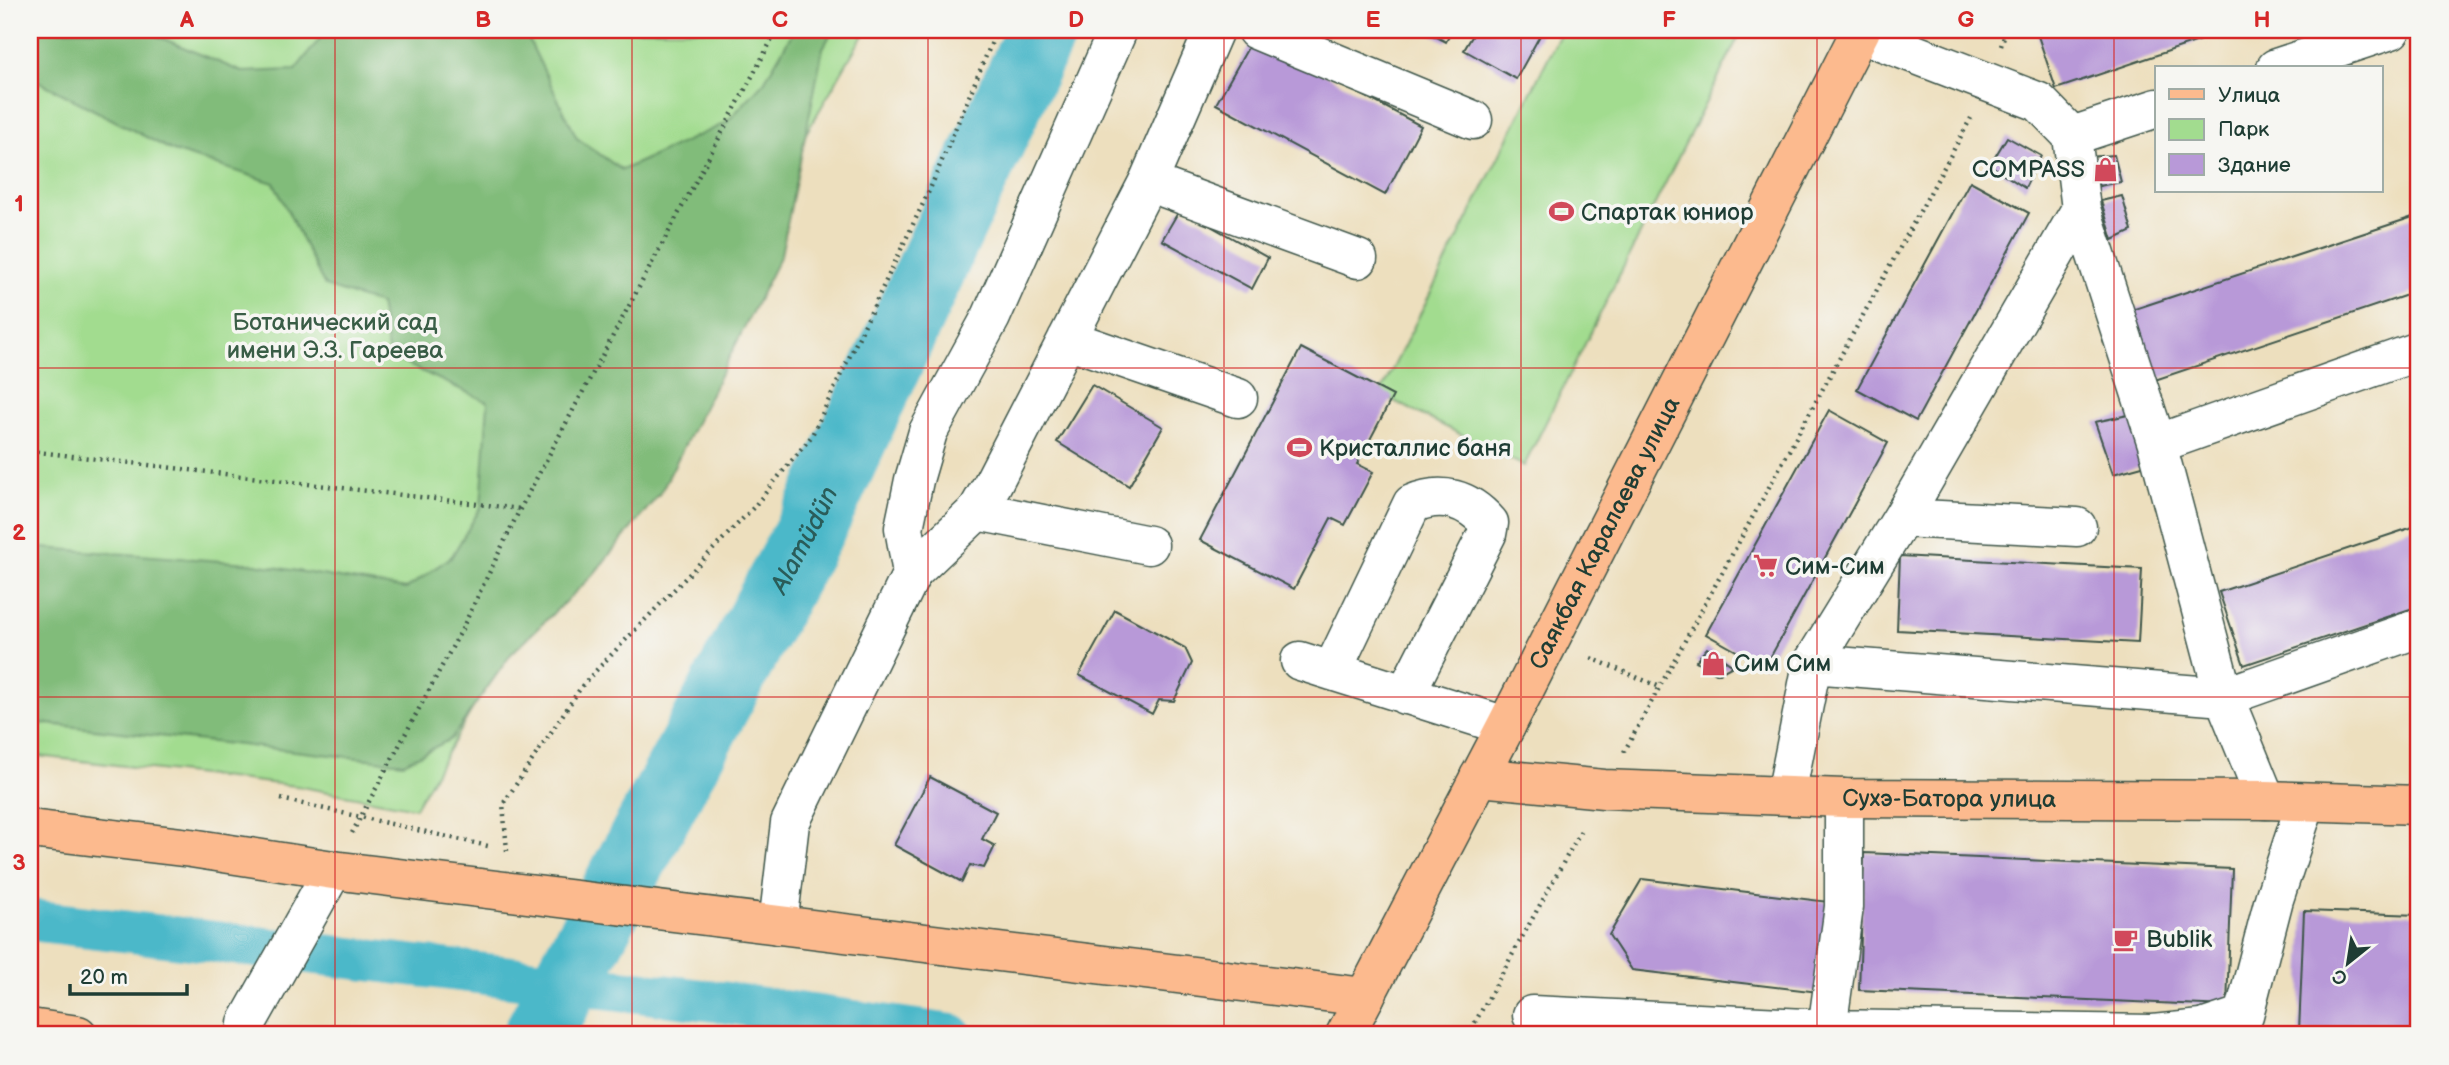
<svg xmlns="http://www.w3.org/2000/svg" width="2449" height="1065" viewBox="0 0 2449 1065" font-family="'Balsamiq Sans',sans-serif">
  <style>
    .green { fill: #a2dc8f; stroke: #608c62; stroke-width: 2 }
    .forest { fill: #81bc7a; stroke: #507c57; stroke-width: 2 }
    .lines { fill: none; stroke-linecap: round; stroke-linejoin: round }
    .canal { stroke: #4cb8c9; stroke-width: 42 }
    .river { stroke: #4cb8c9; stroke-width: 70 }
    .building { fill: #b899d8 }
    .minor-casing { stroke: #3e5549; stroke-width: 41 }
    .major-casing { stroke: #3e5549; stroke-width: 41 }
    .path { stroke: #3e5549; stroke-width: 4.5; stroke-dasharray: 2 5; stroke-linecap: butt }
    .minor { stroke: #fff; stroke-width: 38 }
    .major { stroke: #fcba8e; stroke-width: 38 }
    .grid { fill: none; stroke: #d62828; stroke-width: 2; stroke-opacity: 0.55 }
    .labels { text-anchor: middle; stroke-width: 7; stroke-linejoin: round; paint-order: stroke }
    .poi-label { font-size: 24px; fill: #1f3d34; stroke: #f6f6f2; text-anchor: start }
    .park-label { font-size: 24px; fill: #395d46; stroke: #f6f6f2 }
    .street-label { font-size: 24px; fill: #1f3d34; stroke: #f6f6f2 }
    .water-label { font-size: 26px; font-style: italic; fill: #2a5c59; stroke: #f6f6f2 }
    .neatline { fill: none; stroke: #d62828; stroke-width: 2.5 }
    .grid-label { font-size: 23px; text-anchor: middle; font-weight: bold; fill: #d62828 }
  </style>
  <rect width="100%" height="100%" fill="#f6f6f2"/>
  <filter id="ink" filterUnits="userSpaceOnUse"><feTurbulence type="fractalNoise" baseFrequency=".0143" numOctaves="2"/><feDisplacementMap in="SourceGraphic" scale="14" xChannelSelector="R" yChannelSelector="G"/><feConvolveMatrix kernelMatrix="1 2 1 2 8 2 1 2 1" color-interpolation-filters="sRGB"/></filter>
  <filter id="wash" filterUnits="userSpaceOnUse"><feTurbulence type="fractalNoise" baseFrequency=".00686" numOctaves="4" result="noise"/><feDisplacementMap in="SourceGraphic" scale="28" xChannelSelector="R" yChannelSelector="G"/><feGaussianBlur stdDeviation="1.57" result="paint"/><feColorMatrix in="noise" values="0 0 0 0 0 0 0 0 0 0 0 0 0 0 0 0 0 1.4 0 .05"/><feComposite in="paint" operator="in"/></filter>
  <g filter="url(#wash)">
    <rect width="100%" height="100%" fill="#eddfbe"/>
    <path class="green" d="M30,30H866L415,808L296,786L30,755Z
      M1562,30H1742L1524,466L1380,394Z"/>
    <path class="forest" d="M30,30H143L242,72L295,70L327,30H510L528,38L577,138L622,170L726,123L764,82L794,30H833L823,48L781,255L661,492L593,575L512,653L451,739L404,763L30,722V547L249,563L406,589L452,556L481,507L488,402L389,356L380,304L325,286L274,183L173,151L30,77Z"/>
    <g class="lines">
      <path class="canal" d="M30,920L721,1002L952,1035"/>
      <path class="river" id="s1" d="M538,1035L816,518L1042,30"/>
    </g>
    <g id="blocks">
      <path class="building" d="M1423,30H1452L1446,42Z
        M1476,30H1543L1516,79L1464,50Z
        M2036,30H2231L2056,89Z
        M1254,37L1421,126L1385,195L1216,104Z
        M2007,137L2041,156L2025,188L1990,165Z
        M2114,155L2121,182L2099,186L2088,157Z
        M1970,181L2029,213L1916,421L1857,389Z
        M2122,196L2132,231L2113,240L2101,201Z
        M1180,209L1268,258L1252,289L1162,240Z
        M2419,215V291L2155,380L2132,310Z
        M1301,348L1393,396L1357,464L1373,472L1345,525L1331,518L1294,589L1200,540Z
        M1092,385L1163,427L1129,486L1057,442Z
        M1829,410L1888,443L1765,667L1706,634Z
        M2133,414L2146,465L2113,474L2095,422Z
        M2419,525V606L2244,665L2219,592Z
        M1900,556L2142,569L2138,643L1897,630Z
        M1115,610L1185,648L1192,663L1174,701L1159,700L1152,714L1079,675Z
        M1707,648L1733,666L1718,674L1696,661Z
        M930,777L996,812L982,839L995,846L984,868L970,865L962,882L894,845Z
        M1864,853L2232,869L2227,1006L1859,990Z
        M1642,879L1837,903L1827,993L1632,970L1609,935Z
        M2304,911L2419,915L2414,1035L2299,1032Z"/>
    </g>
  </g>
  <g filter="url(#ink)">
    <use href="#blocks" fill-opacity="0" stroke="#3e5549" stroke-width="2"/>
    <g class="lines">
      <defs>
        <path id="minor" d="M1256,30L1473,120
          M1860,33L2039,102L2072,136L2081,209L2157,444L2224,697L2266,800
          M2276,68L2391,30
          M2072,136L2157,108
          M1148,182L1358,259
          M1067,339L1238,398
          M2157,444L2419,351
          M977,511L1149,545
          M1902,518L2077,527
          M912,573L904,528L914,480L928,432L991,317L1118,30
          M1300,661L1506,726
          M1812,664L2224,697L2419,628
          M1332,671L1412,504C1442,491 1468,499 1489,523L1487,534L1405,695
          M1786,795L1812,664L1902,518L2081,209
          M778,925L790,823L912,573L977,511L992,485L1148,182L1214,30
          M1532,1015L1827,1029L1844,907V798
          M1827,1029L2153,1034L2202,1029L2244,1015L2274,899L2306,802
          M247,1035V1023L333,870"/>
        <g id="major">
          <path id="s2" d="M1479,777L1604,789L1844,798L2266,800L2419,805"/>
          <path d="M30,829L191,848L333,870L1365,997"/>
          <path d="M30,1028L78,1035"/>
          <path id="s3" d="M1345,1035L1506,726L1861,30"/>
        </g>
      </defs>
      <use href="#minor" class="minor-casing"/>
      <use href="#major" class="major-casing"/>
      <path class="path" d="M2001,46L2006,30
        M30,451L520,509
        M1591,658L1660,687
        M1624,752L1971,118
        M281,799L488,846
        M352,833L462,629L520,509L777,30
        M507,851L503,804L584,683L753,508L811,437L930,189L997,30
        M1468,1035L1583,827"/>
      <use href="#minor" class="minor"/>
      <use href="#major" class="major"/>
    </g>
  </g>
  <path class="grid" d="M335,30V1035M632,30V1035M928,30V1035M1224,30V1035M1521,30V1035M1817,30V1035M2114,30V1035M30,368H2419M30,697H2419"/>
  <defs>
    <symbol id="shop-bare" viewBox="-9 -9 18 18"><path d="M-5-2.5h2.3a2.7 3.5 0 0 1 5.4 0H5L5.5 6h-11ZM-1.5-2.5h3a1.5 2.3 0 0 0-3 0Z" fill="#d1495b" stroke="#f6f6f2" stroke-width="2.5" paint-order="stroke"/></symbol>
    <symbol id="stadium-bare" viewBox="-9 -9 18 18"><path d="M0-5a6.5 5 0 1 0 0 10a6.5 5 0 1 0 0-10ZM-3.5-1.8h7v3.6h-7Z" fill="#d1495b" stroke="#f6f6f2" stroke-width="2.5" paint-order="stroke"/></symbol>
    <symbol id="supermarket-bare" viewBox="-9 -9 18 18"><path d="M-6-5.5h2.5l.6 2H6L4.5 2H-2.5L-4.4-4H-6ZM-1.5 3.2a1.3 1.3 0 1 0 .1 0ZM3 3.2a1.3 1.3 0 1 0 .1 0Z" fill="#d1495b" stroke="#f6f6f2" stroke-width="2.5" paint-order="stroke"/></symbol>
    <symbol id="cafe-bare" viewBox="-9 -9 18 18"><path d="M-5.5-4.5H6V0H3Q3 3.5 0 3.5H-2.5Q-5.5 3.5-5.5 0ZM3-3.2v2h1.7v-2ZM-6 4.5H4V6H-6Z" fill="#d1495b" stroke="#f6f6f2" stroke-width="2.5" paint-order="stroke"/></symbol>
  </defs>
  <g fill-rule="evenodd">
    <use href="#shop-bare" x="2088" y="152" width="35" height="35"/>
    <use href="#stadium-bare" x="1544" y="194" width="35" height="35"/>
    <use href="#stadium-bare" x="1282" y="430" width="35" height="35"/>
    <use href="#supermarket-bare" x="1748" y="548" width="35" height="35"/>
    <use href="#shop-bare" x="1696" y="646" width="35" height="35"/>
    <use href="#cafe-bare" x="2108" y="922" width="35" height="35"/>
  </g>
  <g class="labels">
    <g class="poi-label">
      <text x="2085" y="177" text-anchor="end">COMPASS</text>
      <text x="1581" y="220">Спартак юниор</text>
      <text x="1319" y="456">Кристаллис баня</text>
      <text x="1785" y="574">Сим-Сим</text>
      <text x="1734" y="671">Сим Сим</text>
      <text x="2146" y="947">Bublik</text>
    </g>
    <g class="park-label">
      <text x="335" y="330">Ботанический сад<tspan x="335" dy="28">имени Э.З. Гареева</tspan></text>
    </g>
    <g class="street-label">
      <text dy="8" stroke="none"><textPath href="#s3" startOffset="565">Саякбая Каралаева улица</textPath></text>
      <text dy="8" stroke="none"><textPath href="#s2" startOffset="471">Сухэ-Батора улица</textPath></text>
    </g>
    <g class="water-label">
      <text dy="9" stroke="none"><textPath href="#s1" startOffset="562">Alamüdün</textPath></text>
    </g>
  </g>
  <rect width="2449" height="1065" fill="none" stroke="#f6f6f2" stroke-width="77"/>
  <rect x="2155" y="66" width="228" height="126" fill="#f6f6f2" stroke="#a0aca6" stroke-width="2"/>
  <rect x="2169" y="89" width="35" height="10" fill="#fcba8e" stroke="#a0aca6" stroke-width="2"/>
  <text x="2218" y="102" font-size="21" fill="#1f3d34">Улица</text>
  <rect x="2169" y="119" width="35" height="21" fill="#a2dc8f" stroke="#a0aca6" stroke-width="2"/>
  <text x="2218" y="136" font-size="21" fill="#1f3d34">Парк</text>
  <rect x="2169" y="154" width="35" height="21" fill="#b899d8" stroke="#a0aca6" stroke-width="2"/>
  <text x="2218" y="172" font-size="21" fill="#1f3d34">Здание</text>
  <g transform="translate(2348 963) rotate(210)" stroke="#f6f6f2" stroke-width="5" paint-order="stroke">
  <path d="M0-5L12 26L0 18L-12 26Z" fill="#1f3d34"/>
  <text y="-10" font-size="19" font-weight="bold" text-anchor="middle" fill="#1f3d34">С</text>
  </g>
  <path d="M70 984v10h117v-10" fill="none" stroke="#1f3d34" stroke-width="3.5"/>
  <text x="80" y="984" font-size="21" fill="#1f3d34" stroke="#f6f6f2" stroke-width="5" paint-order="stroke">20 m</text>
  <rect x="38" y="38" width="2372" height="988" class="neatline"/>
  <g class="grid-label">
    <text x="187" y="27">A</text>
    <text x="483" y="27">B</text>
    <text x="780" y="27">C</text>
    <text x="1076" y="27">D</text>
    <text x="1373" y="27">E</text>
    <text x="1669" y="27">F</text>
    <text x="1966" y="27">G</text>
    <text x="2262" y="27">H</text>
    <text x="19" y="211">1</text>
    <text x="19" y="540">2</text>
    <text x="19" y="870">3</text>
  </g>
</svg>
